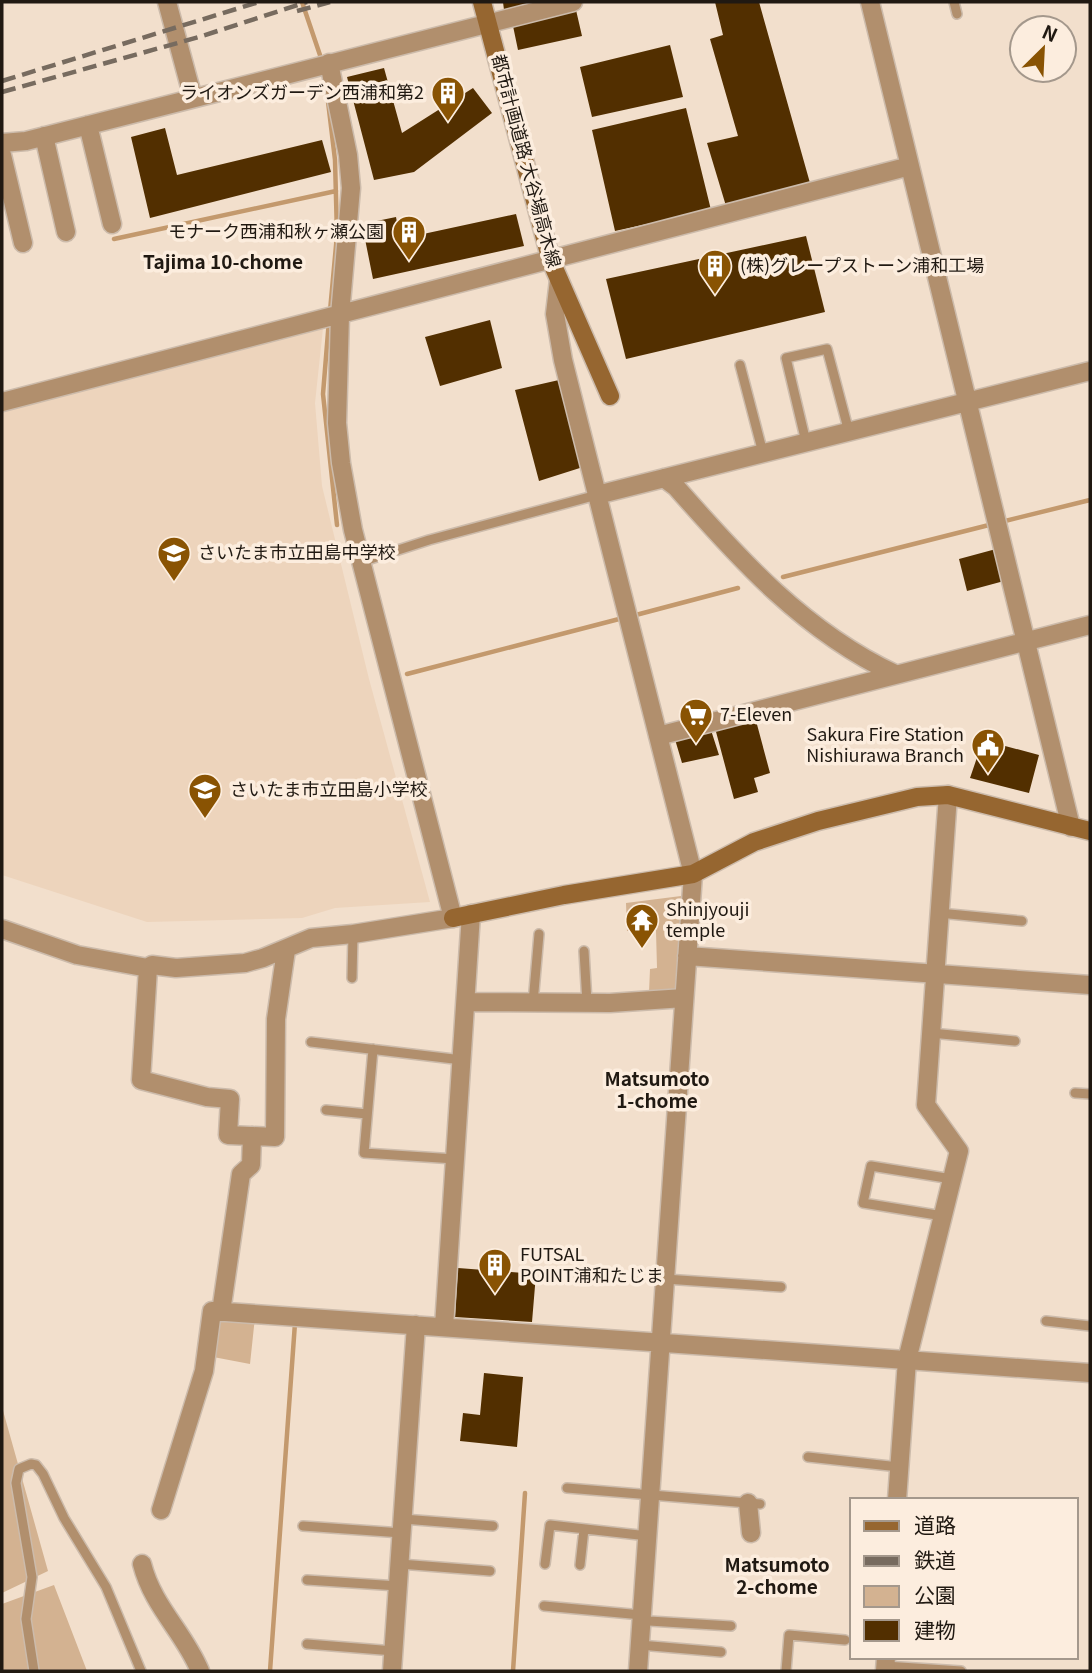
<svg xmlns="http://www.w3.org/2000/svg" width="1092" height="1673" viewBox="0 0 1092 1673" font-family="Georgia,'Noto Sans JP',serif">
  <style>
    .built { fill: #edd4bc }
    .green { fill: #d3b291 }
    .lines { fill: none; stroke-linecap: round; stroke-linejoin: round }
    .stream { stroke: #c3996d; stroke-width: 4.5 }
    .building { fill: #522f00 }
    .lane-casing { stroke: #ccbbab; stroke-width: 12 }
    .street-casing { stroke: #ccbbab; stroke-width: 21 }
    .secondary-casing { stroke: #ccbbab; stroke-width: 21 }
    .lane { stroke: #b18f6d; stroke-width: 9 }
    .street { stroke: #b18f6d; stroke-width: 18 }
    .secondary { stroke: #966630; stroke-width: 18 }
    .rail { stroke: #776b5f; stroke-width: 4.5; stroke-dasharray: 14 7; stroke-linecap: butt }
    .labels { text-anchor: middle; stroke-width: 7; stroke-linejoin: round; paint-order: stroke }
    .poi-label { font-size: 18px; fill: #201912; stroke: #fcedde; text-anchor: start }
    .street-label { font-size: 18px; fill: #201912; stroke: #fcedde }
    .neighbourhood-label { font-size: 19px; font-weight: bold; fill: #201912; stroke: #fcedde }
  </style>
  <rect width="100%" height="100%" fill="#f2dfcc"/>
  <path class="built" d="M323,328L315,403L322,486L369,679L430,902L335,908L302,918L147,922L2,875V410Z"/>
  <path class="green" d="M681,896L679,984L676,992L649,993L650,969L657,968L656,931H627L626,903Z
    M214,1314L255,1317L250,1364L208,1356Z
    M2,1407L48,1571L2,1593Z
    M54,1585L87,1671H2V1604Z"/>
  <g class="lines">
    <path class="stream" d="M302,2L322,61
      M327,93L335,160L337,235L330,311
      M114,239L336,191
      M329,320L323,394L337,525
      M1001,522L1090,500
      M783,577L993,524
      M632,616L738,588
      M407,674L623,618
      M270,1671L295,1323
      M513,1671L525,1493"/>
  </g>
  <path class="building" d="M503,2H534V3L504,10Z
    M715,2H759L810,183L726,206L707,143L738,136L710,39L723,35Z
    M576,10L582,36L518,50L513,26Z
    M670,45L683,97L592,117L580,67Z
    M384,68L402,133L473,88L492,113L414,172L374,180L347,77Z
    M686,108L711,210L615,231L592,130Z
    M165,128L177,175L322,140L331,172L150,218L131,137Z
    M516,214L524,246L373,279L362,224L396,217L400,239Z
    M806,236L825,312L626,359L606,279Z
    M490,320L502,368L440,386L425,337Z
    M559,380L583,467L539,481L515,390Z
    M996,549L1004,581L967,591L959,559Z
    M755,717L770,773L754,778L758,792L734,799L715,728Z
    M710,727L719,755L682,763L674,736Z
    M983,740L1039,755L1029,793L970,778Z
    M458,1268L536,1274L532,1322L455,1317Z
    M484,1373L523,1377L517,1447L460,1441L463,1413L480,1415Z"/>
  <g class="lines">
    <defs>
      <path id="lane" d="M954,2L957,14
        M740,365L763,453
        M806,442L786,358L827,349L849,432
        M361,562L429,540L597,495
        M939,913L1022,921
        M584,951L587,1003
        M352,978L353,934
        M533,1003L539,934
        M931,1033L1015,1041
        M311,1042L462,1060
        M373,1049L364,1153L455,1159
        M1075,1093L1090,1094
        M326,1110L367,1114
        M943,1216L863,1203L871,1166L952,1179
        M665,1279L781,1287
        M1046,1321L1090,1326
        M808,1457L899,1467
        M567,1488L760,1504
        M403,1519L493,1526
        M303,1526L402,1533
        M400,1564L490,1571
        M545,1564L550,1525L648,1536
        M580,1565L584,1529
        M307,1580L398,1586
        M544,1606L642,1615L649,1621L731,1626
        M307,1644L394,1651
        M640,1645L721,1652
        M885,1666L961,1671
        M34,1671L26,1619L32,1577L16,1483L19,1469L31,1464L36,1465L43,1474L64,1518L106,1587L141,1671
        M786,1671L789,1635L845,1640"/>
      <path id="street" d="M167,2L193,98
        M870,2L1071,827
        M88,125L112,224
        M44,136L66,232
        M2,143L26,141L573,2
        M2,155L23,243
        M559,280L555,314L563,360L693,874L638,1671
        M2,402L910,166
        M664,478L676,487C740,560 805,632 895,674
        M597,495L1090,371
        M658,736L1090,625
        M2,929L77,955L148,968L152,965L176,968L245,963L263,958L311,938L353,934L453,918L353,530L341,463L337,423L340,315L351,188L348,155L329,63
        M687,956L1090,985
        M148,968L141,1080L207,1097L230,1099L228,1135L275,1137L276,1019L286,950
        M466,1002L610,1003L684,998
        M221,1312L241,1174L251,1165L252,1136
        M444,1327L471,914
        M897,1500L907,1360L959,1151L926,1105L948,795
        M748,1503L751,1533
        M161,1510L204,1371L212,1311L1090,1373
        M142,1564C153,1607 184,1632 200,1671
        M392,1671L416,1325
        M885,1671L886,1657"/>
      <path id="secondary" d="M482,2L551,261L610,396
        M453,918L564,895L693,874L754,842L818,821L917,797L948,795L1090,831"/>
    </defs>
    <use href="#lane" class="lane-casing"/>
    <use href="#street" class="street-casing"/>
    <use href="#secondary" class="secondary-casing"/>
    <use href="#lane" class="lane"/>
    <use href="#street" class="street"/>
    <use href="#secondary" class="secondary"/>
    <path class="rail" d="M297,11L330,2
      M2,81L259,2
      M2,92L199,37L307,2"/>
  </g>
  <defs>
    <symbol id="building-pin" viewBox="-11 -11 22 30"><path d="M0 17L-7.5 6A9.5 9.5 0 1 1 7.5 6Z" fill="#895303" stroke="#fcedde"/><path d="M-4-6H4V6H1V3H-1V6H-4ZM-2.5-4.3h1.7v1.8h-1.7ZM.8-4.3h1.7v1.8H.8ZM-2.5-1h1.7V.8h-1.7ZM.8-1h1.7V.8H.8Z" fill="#fff"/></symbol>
    <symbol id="school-pin" viewBox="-11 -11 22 30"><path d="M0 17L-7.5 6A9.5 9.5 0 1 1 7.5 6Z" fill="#895303" stroke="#fcedde"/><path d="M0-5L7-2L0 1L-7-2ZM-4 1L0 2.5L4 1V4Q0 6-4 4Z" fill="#fff"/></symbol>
    <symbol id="supermarket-pin" viewBox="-11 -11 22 30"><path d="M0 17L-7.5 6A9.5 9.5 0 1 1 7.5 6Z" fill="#895303" stroke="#fcedde"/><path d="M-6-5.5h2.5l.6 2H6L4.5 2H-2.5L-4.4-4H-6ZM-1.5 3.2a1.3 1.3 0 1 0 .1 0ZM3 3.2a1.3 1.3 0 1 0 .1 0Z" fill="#fff"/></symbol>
    <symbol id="civic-pin" viewBox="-11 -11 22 30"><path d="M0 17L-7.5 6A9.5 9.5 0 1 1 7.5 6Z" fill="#895303" stroke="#fcedde"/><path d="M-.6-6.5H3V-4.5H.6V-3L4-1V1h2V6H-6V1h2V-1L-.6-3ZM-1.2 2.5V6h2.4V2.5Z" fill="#fff"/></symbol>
    <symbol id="temple-pin" viewBox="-11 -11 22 30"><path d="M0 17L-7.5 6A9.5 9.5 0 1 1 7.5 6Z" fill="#895303" stroke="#fcedde"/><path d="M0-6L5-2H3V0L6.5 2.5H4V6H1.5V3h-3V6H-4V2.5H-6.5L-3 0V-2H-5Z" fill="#fff"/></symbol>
  </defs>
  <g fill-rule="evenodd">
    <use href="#building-pin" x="429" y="74" width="38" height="52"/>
    <use href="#building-pin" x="390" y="213" width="38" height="52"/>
    <use href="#building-pin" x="696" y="247" width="38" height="52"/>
    <use href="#school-pin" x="155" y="534" width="38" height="52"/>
    <use href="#supermarket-pin" x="677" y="696" width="38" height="52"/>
    <use href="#civic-pin" x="969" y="726" width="38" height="52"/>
    <use href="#school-pin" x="186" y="771" width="38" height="52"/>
    <use href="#temple-pin" x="623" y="901" width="38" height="52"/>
    <use href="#building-pin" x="476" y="1246" width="38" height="52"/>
  </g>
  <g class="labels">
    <g class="poi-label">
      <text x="424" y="99" text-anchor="end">ライオンズガーデン西浦和第2</text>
      <text x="384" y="238" text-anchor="end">モナーク西浦和秋ヶ瀬公園</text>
      <text x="740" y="272">(株)グレープストーン浦和工場</text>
      <text x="198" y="559">さいたま市立田島中学校</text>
      <text x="720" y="721">7-Eleven</text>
      <text x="964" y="741" text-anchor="end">Sakura Fire Station<tspan x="964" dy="21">Nishiurawa Branch</tspan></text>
      <text x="230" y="796">さいたま市立田島小学校</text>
      <text x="666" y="916">Shinjyouji<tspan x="666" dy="21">temple</tspan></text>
      <text x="520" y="1261">FUTSAL<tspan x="520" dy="21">POINT浦和たじま</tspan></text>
    </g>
    <g class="street-label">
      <text transform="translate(526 161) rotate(75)" y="6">都市計画道路 大谷場高木線</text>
    </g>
    <g class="neighbourhood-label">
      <text x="223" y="269">Tajima 10-chome</text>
      <text x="657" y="1086">Matsumoto<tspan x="657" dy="22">1-chome</tspan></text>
      <text x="777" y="1572">Matsumoto<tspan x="777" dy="22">2-chome</tspan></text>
    </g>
  </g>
  <rect width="1092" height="1673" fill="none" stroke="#201912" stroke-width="7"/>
  <rect x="850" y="1498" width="228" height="161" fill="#fcedde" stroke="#a4988c" stroke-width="2"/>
  <rect x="864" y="1521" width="35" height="10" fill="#966630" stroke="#a4988c" stroke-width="2"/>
  <text x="914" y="1533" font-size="21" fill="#201912">道路</text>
  <rect x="864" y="1556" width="35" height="10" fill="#776b5f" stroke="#a4988c" stroke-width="2"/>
  <text x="914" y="1568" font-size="21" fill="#201912">鉄道</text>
  <rect x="864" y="1586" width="35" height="21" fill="#d3b291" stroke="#a4988c" stroke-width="2"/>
  <text x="914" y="1603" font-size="21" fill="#201912">公園</text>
  <rect x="864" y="1620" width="35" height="21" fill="#522f00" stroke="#a4988c" stroke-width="2"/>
  <text x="914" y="1638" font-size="21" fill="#201912">建物</text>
  <g transform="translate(1043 49) rotate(24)"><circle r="33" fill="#fcedde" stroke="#a4988c" stroke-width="2"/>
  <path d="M0-5L12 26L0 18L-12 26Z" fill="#895303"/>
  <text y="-10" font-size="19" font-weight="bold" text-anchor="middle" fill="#201912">N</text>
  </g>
</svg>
